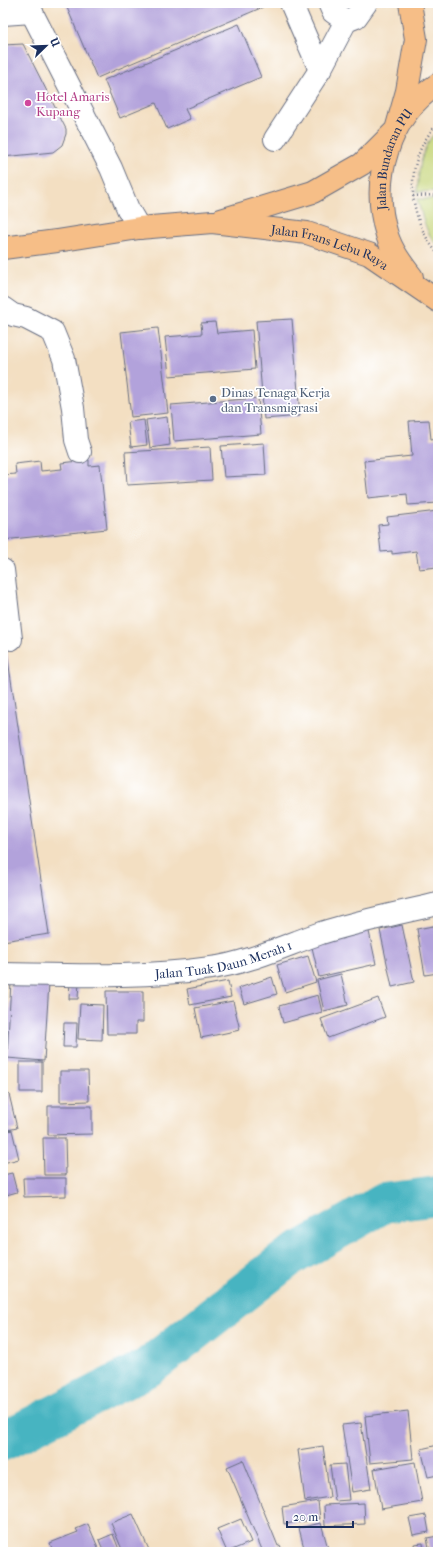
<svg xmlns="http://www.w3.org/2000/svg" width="441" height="1555" viewBox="0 0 441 1555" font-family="'IM FELL French Canon',serif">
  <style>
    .green { fill: #c4d476; stroke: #70826a }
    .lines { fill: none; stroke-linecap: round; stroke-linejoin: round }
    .river { stroke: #46b4c1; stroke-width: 40 }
    .building { fill: #b2a2db }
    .minor-casing { stroke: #676d81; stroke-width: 24 }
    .major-casing { stroke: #676d81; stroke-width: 24 }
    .path { stroke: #676d81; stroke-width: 2.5; stroke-dasharray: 1 3; stroke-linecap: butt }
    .minor { stroke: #fff; stroke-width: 22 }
    .major { stroke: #f6be87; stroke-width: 22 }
    .hotel-dot { fill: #d1479c; stroke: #fff; stroke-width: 1.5 }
    .service-dot { fill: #5c6f8a; stroke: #fff; stroke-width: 1.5 }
    .labels { text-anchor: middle; stroke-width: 3.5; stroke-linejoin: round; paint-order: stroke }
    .hotel-label { font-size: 13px; fill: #b23c85; stroke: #fff; text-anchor: start }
    .street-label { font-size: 13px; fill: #1b2f5e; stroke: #fff }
    .service-label { font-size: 13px; fill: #4e5e75; stroke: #fff; text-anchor: start }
  </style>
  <rect width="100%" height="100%" fill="#fff"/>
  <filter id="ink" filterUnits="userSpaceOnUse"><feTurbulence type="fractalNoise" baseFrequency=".025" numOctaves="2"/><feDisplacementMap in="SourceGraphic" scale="8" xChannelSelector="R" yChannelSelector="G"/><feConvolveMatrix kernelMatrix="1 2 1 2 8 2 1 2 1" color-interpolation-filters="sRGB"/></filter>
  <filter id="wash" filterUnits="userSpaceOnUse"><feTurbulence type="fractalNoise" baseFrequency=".012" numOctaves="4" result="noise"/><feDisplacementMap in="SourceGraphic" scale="16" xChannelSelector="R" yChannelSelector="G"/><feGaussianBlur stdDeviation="0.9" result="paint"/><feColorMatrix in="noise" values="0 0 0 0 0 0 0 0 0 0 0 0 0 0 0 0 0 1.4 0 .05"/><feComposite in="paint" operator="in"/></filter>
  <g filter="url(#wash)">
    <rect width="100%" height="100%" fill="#f3dfc2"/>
    <path class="green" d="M438,130V191L417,192C419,171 421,145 438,130Z
      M417,199H438V246C426,235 422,214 417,199Z"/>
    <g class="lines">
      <path class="river" d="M3,1441L147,1368L288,1258L384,1203L438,1196"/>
    </g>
    <g id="blocks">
      <path class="building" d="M65,3H261L263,7L97,78Z
        M239,24L261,77L185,109L190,119L167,129L156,103L120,118L104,80Z
        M23,44L66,129V134L62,145L53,152L3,157V45Z
        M292,319L300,416L264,419L256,321Z
        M215,322L217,333L252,330L255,369L169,376L165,337L202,334L201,323Z
        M158,328L168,413L131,417L121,332Z
        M258,398L261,434L174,441L171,405Z
        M167,417L170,445L150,448L146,420Z
        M144,420L147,445L131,447L128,422Z
        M429,420L431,439L438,438V503L408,505L407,494L368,498L364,461L412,456L409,421Z
        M264,443L266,475L224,477L221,446Z
        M210,447L212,480L127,485L125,452Z
        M89,460V466L100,465L107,529L3,540V475L16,474L15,464L40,461L41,471L62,469L61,463Z
        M438,511V567L419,569L416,551L392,554V551L381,552L378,525L388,524L387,517Z
        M3,626L49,934L3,941Z
        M402,925L414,982L392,987L380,930Z
        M438,925V973L425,975L417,929Z
        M368,927L376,964L319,977L310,939Z
        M308,956L316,982L285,992L277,965Z
        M341,974L348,1005L324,1011L317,980Z
        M272,977L277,994L244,1004L239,988Z
        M70,980H79L78,999H69Z
        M11,981L49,983L44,1061L7,1058Z
        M228,981L231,997L190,1005L187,989Z
        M106,991H143V1022H136V1034H107Z
        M318,995L322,1012L283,1023L279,1006Z
        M378,998L385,1017L328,1038L321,1019Z
        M233,1001L240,1030L201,1038L195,1008Z
        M80,1004L103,1005L102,1040L78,1039Z
        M64,1023H77L76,1047H63Z
        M20,1062H42V1092H20Z
        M60,1071H88L89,1101L60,1102Z
        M9,1094L17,1128L3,1131V1095Z
        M48,1106H92V1134L48,1135Z
        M12,1130L19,1159L3,1163V1133Z
        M43,1138H65L66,1175H44Z
        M12,1173L17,1192L3,1196V1175Z
        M23,1178H66V1196L24,1197Z
        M408,1411L413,1459L370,1463L365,1416Z
        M361,1423L371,1489L352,1492L342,1425Z
        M438,1445V1475L428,1477L421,1449Z
        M323,1446L330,1497L305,1501L298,1450Z
        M243,1460L278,1546L280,1545L283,1552H263L227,1467Z
        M415,1462L422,1502L381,1509L374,1469Z
        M345,1464L349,1500L335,1501L330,1465Z
        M318,1501L320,1519L284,1524L282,1507Z
        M364,1503L365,1524L325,1526L324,1505Z
        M133,1514L150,1552H123L111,1523Z
        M426,1515L429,1532L413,1535L409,1518Z
        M241,1519L251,1542L227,1552L217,1529Z
        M321,1523L329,1552H305L299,1528Z
        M88,1524L100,1552H53L50,1543L78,1532L76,1529Z
        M113,1534L120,1552H104L99,1540Z
        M438,1536V1552H430L427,1538Z
        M423,1543L424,1552H415L414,1544Z"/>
    </g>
  </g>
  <g filter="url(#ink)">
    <use href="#blocks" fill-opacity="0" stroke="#676d81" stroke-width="1"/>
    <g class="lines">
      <defs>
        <g id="minor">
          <path d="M27,3L111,168L128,209L139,228"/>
          <path d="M291,3L320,70"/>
          <path d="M329,3L333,12L346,21"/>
          <path d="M3,14L32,12"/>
          <path d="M275,139L320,70L346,21L356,17L366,3"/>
          <path d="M3,308L13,315L26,318L53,332L64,359L73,408L76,440L80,452"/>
          <path d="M3,570L11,639"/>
          <path id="s1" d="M3,974C73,975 142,978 211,968C248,963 286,945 321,933C359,921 399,913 438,904"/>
        </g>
        <g id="major">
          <path d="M221,220L313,192L362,164L396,130L407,91L416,39L410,3"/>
          <path id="s2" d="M3,248L57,241L139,228L212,222L307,233L369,254L438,301"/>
          <path id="s3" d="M412,277C402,264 392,251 387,235C370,180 388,116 438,84"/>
        </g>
      </defs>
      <use href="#minor" class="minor-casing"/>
      <use href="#major" class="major-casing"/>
      <path class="path" d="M438,122C433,127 431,132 427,137C404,174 410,221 438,254
        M413,196L438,195"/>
      <use href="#minor" class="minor"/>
      <use href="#major" class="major"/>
    </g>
  </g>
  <circle class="hotel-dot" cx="28" cy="103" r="4"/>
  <circle class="service-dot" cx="213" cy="399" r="4"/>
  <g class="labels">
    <g class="hotel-label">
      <text x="36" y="101">Hotel Amaris<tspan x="36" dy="15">Kupang</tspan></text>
    </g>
    <g class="street-label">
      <text dy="5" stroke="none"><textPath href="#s3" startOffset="128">Jalan Bundaran PU</textPath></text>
      <text dy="5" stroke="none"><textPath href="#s2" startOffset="332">Jalan Frans Lebu Raya</textPath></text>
      <text dy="5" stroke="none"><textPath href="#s1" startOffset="222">Jalan Tuak Daun Merah 1</textPath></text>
    </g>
    <g class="service-label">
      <text x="221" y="397">Dinas Tenaga Kerja<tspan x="221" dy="15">dan Transmigrasi</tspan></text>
    </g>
  </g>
  <rect width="441" height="1555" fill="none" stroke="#fff" stroke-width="16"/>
  <g transform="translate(46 46) rotate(67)" stroke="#ffffff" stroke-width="3" paint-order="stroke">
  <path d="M0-3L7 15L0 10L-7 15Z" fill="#1b2f5e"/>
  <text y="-6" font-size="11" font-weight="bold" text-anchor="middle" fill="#1b2f5e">U</text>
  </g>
  <path d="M287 1521v6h66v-6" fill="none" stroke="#1b2f5e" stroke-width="2"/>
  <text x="293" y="1521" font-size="12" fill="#1b2f5e" stroke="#ffffff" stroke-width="3" paint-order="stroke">20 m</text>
</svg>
